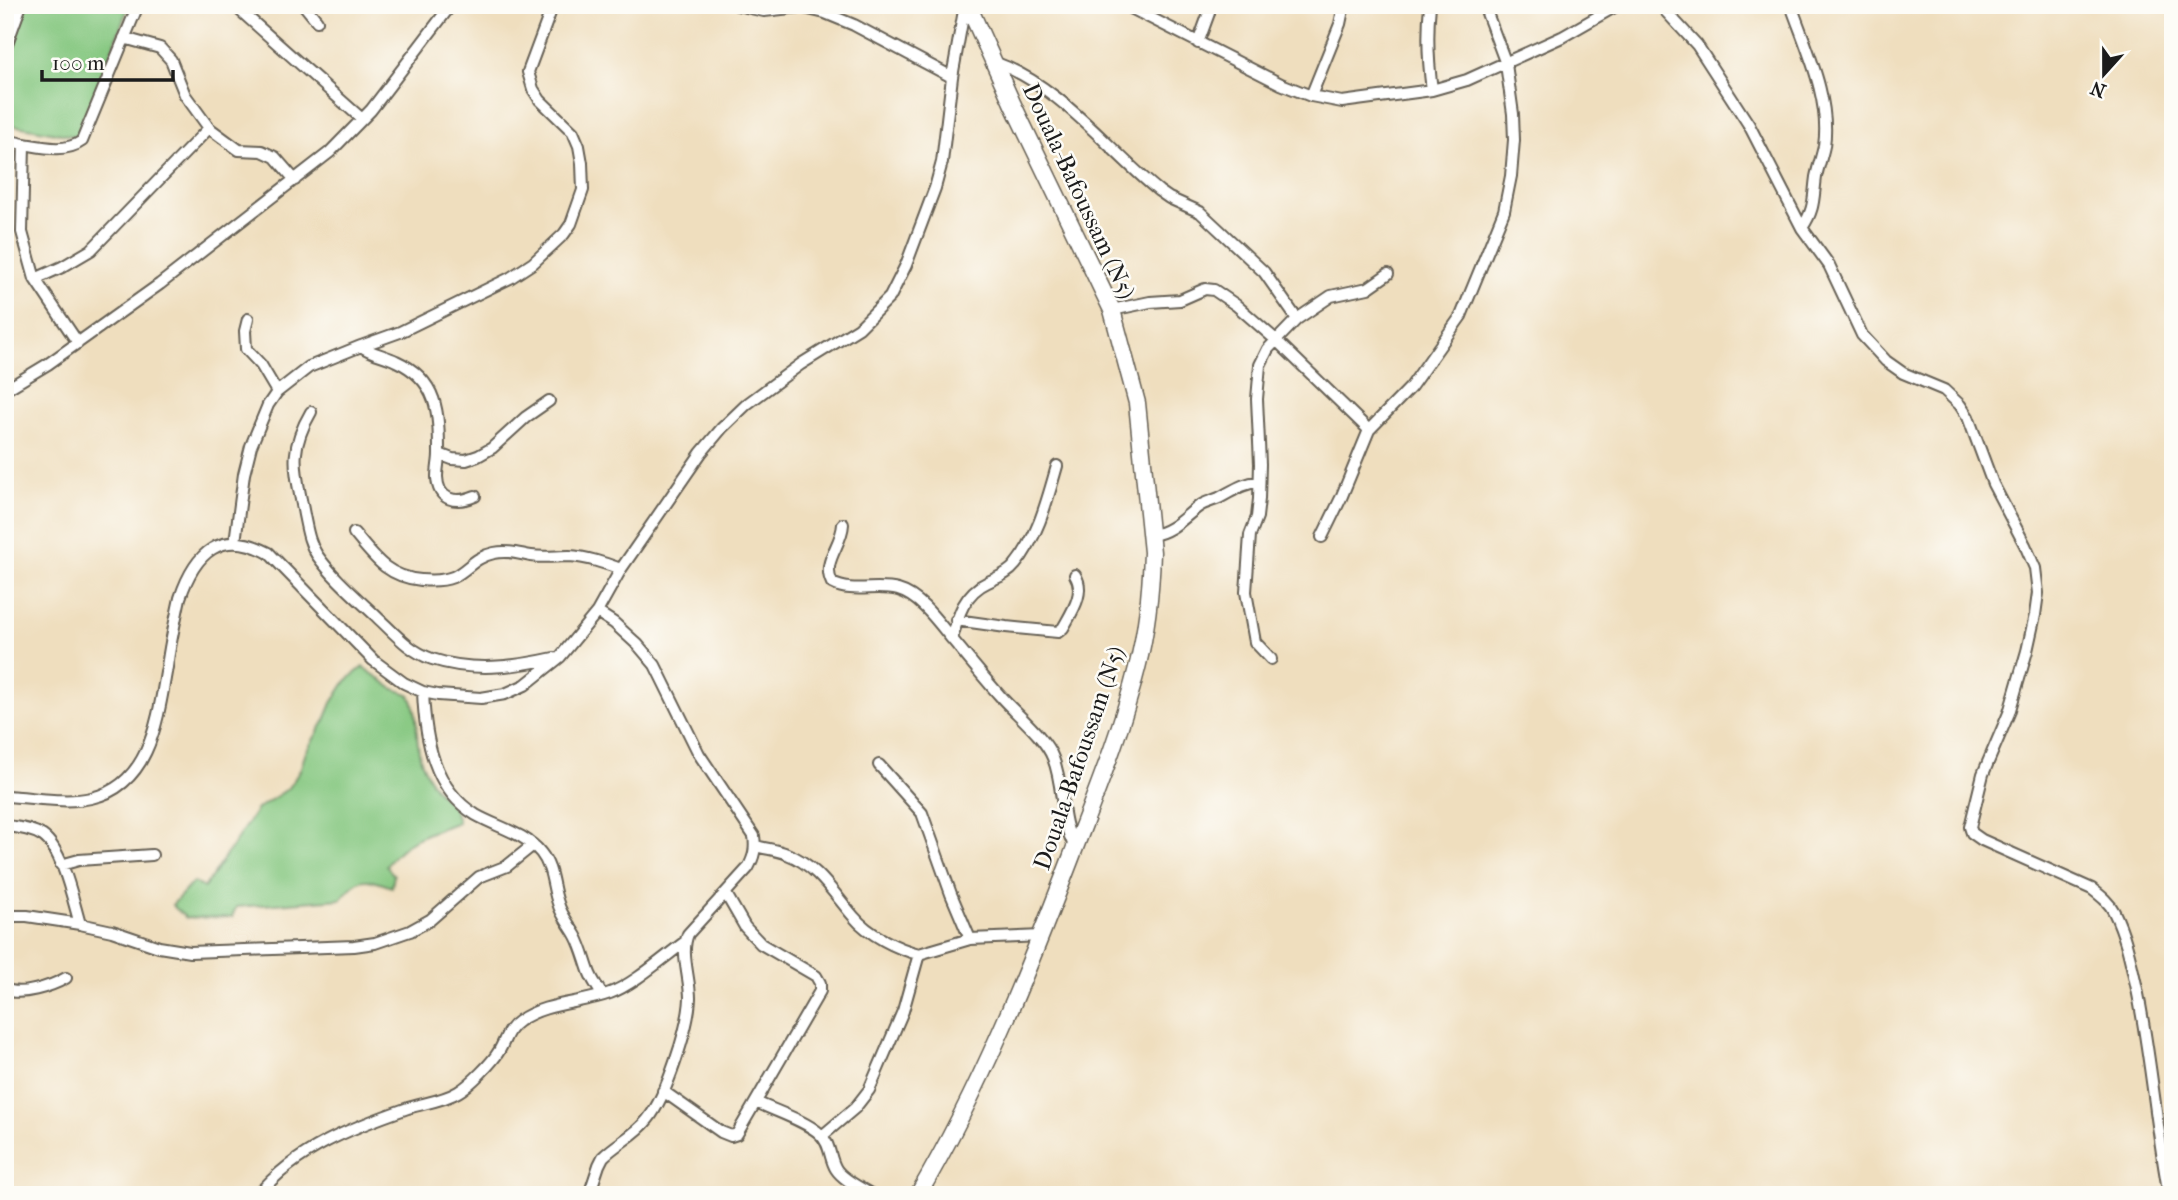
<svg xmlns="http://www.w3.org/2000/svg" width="2178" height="1200" viewBox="0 0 2178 1200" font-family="'IM FELL French Canon',serif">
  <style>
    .green { fill: #85c780; stroke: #50724e; stroke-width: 2 }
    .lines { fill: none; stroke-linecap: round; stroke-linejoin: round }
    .minor-casing { stroke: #666055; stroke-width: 14 }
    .highway-casing { stroke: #666055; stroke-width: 19 }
    .minor { stroke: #fff; stroke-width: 10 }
    .highway { stroke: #fff; stroke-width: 16 }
    .labels { text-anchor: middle; stroke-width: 5; stroke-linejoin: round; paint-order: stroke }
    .street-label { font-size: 24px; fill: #1c1c1c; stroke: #fdfcf7 }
  </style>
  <rect width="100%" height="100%" fill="#fdfcf7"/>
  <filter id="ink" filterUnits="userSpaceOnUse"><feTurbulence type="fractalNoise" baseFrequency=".0143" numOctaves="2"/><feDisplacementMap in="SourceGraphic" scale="14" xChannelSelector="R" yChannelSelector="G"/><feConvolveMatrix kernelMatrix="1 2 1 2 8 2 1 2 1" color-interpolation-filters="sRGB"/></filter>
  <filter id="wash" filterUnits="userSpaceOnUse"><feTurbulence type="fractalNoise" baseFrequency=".00686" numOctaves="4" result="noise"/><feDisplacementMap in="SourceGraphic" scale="28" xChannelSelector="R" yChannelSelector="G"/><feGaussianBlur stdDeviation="1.57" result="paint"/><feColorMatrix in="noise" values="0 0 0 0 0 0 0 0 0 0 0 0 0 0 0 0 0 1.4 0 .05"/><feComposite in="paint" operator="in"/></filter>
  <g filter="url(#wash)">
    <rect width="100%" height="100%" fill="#efdebe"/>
    <path class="green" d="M24,5H129L79,137L5,124V59Z
      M363,667L394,689L409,694C421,714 413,740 422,763C426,772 430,783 438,791C450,805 453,802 458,822C428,834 406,837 386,866L394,875L392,887C364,878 361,874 341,899L236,907L232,917L186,918L172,905L193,882L204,888L257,809L289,788L300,770L306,752L325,720L332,703L346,681Z"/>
  </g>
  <g filter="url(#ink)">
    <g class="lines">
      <defs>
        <path id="minor" d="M234,5L362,119
          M304,5L317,21
          M737,5L764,11L800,7L825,13L854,25L952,77
          M1125,5L1281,84L1311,96L1342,102L1432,90L1467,80L1562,37L1618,5
          M1430,5C1427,34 1428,61 1432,90
          M1660,5L1697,45L1749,125L1802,228L1829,265L1862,335L1886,361L1903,373L1944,390L1960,405L1968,417L1993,484L2025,545L2035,568L2038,593L2035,615L2027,651L2009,713L1983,774L1970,827L1972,833L1982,840L2092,889C2101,896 2109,902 2114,912C2126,936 2131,963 2137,989C2151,1057 2156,1126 2169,1195
          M1791,5C1806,48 1831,99 1824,146C1822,156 1818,167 1816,177C1813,199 1815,209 1802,228
          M124,38L160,48L171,60L185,95L209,128L239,150L262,151L275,157L295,180
          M1198,43L1209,13V5
          M5,49L21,5
          M994,62C1060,85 1106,148 1159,191L1169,198L1200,212L1264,272L1297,319
          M1311,96L1340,24L1344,5
          M5,140L24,144L22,232L35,279L78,343
          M24,144C42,147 66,153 82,141L138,5
          M35,279L62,267L91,250L209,128
          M1112,310L1150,302L1180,300L1205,289L1214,290L1236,305L1276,340L1369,430
          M248,319L245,331L246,349L261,365L277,392
          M361,346L400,332L510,278L533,263L564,234L571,224L583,190L582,163L579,146L573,132L540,100L533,89L528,72L553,5
          M5,390L48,364L160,284L330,152L371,110L451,5
          M311,412C287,453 296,471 304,515C307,529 309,543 317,555C333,578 357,598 377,617C394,633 409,651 432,659C472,672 514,667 554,658
          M439,454C439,461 437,469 437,477C438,501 456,504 475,496
          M1057,466C1047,501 1038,537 1015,565C1008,574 998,577 988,582C964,593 958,615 952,639C968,658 984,678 1001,697C1016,714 1045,737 1053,758C1065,788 1059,819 1075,847
          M843,524C842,546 821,561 832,583C852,594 877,584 898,590C920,596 938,622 952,639
          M354,533C374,557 387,577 421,580C432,581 443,581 453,577C468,570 474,557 494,553C508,550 519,554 531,556C544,558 557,556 569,556C587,557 604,563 621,569
          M1152,535C1172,532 1183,518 1198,507C1205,502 1212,501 1219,498C1233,491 1242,483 1259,482
          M1322,537L1341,498L1369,430L1410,388L1461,316L1504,211L1511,176L1514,140L1513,114L1506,64L1484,5
          M235,542L244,474L251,446L268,405L277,392L309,367L361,346C372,354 384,355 396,361C438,380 439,412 439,454L452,459L466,460L478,456L492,448L526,417L549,401
          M956,620L1006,627L1058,632L1063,628C1072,612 1086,592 1075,575
          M1271,659L1255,642L1246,592L1250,535L1257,517L1259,499L1260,464L1257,399L1260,365L1268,349L1297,319L1331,296L1368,288L1388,274
          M423,692C425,738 433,789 476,815C497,827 525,833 541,853C553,868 552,886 558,903C561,915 570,925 576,936C582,947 585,960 589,971C592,980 598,987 602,995
          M879,765L922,813L951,894L970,939
          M5,796C33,797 64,804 91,798C151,785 158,717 167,667C170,644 175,621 180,598C195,553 221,527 269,553L373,660L404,683L423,692L438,695L481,698L505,694L525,685L560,657L597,612L621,569L701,453L722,428L747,404L801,364L859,328L890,297L906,265L935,188L942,162L952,77L965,5
          M5,826C18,827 32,829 43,836C63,850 73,901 80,924
          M756,846C766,849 778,850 787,854C817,865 834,894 854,917C868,934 897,949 919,954L970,939L1041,936
          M61,865L79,860L152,855
          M5,916H27L80,924L112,931L159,947L190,952L354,946L375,943L410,931L430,920L479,877L507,866L533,845
          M5,989C20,997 52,986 66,978
          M663,1091L721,1132L731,1136L737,1134L820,991V983L816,976L761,944L745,927L726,894
          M756,1102C775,1111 806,1121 820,1134C831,1144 829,1158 836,1169C843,1180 861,1188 872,1195
          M822,1136L855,1108L869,1090L903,1011L919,954
          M258,1195C296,1149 353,1127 408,1108C424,1103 443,1101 458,1092C470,1085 492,1063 499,1051C506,1039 507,1029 519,1021C546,1002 580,1004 610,993C633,985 664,957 685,942
          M589,1195L599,1165L603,1157C617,1143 636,1135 648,1119C666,1097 689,1027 690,998C690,977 680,953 688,934L748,868C754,857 756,849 754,836L699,754L655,665L638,645L614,623L597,612"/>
        <path id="highway" d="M918,1195C981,1088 1027,973 1071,858C1095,795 1121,732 1137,668C1146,633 1151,588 1152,552L1137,403L1112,310L1013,105L968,5"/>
      </defs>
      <use href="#minor" class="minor-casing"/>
      <use href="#highway" class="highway-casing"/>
      <use href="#minor" class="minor"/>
      <use href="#highway" class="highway"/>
    </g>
  </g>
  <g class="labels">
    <g class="street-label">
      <text transform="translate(1079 191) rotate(65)" y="8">Douala-Bafoussam (N5)</text>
      <text transform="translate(1079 758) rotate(-71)" y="8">Douala-Bafoussam (N5)</text>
    </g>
  </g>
  <rect width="2178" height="1200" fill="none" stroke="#fdfcf7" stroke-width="28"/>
  <g transform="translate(2104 74) rotate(201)" stroke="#fdfcf7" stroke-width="5" paint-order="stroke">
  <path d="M0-5L12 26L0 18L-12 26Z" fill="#1c1c1c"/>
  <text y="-10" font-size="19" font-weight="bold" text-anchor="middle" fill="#1c1c1c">N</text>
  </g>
  <path d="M42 70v10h131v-10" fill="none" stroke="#1c1c1c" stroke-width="3.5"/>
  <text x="52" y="70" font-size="21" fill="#1c1c1c" stroke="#fdfcf7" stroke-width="5" paint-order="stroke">100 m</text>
</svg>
